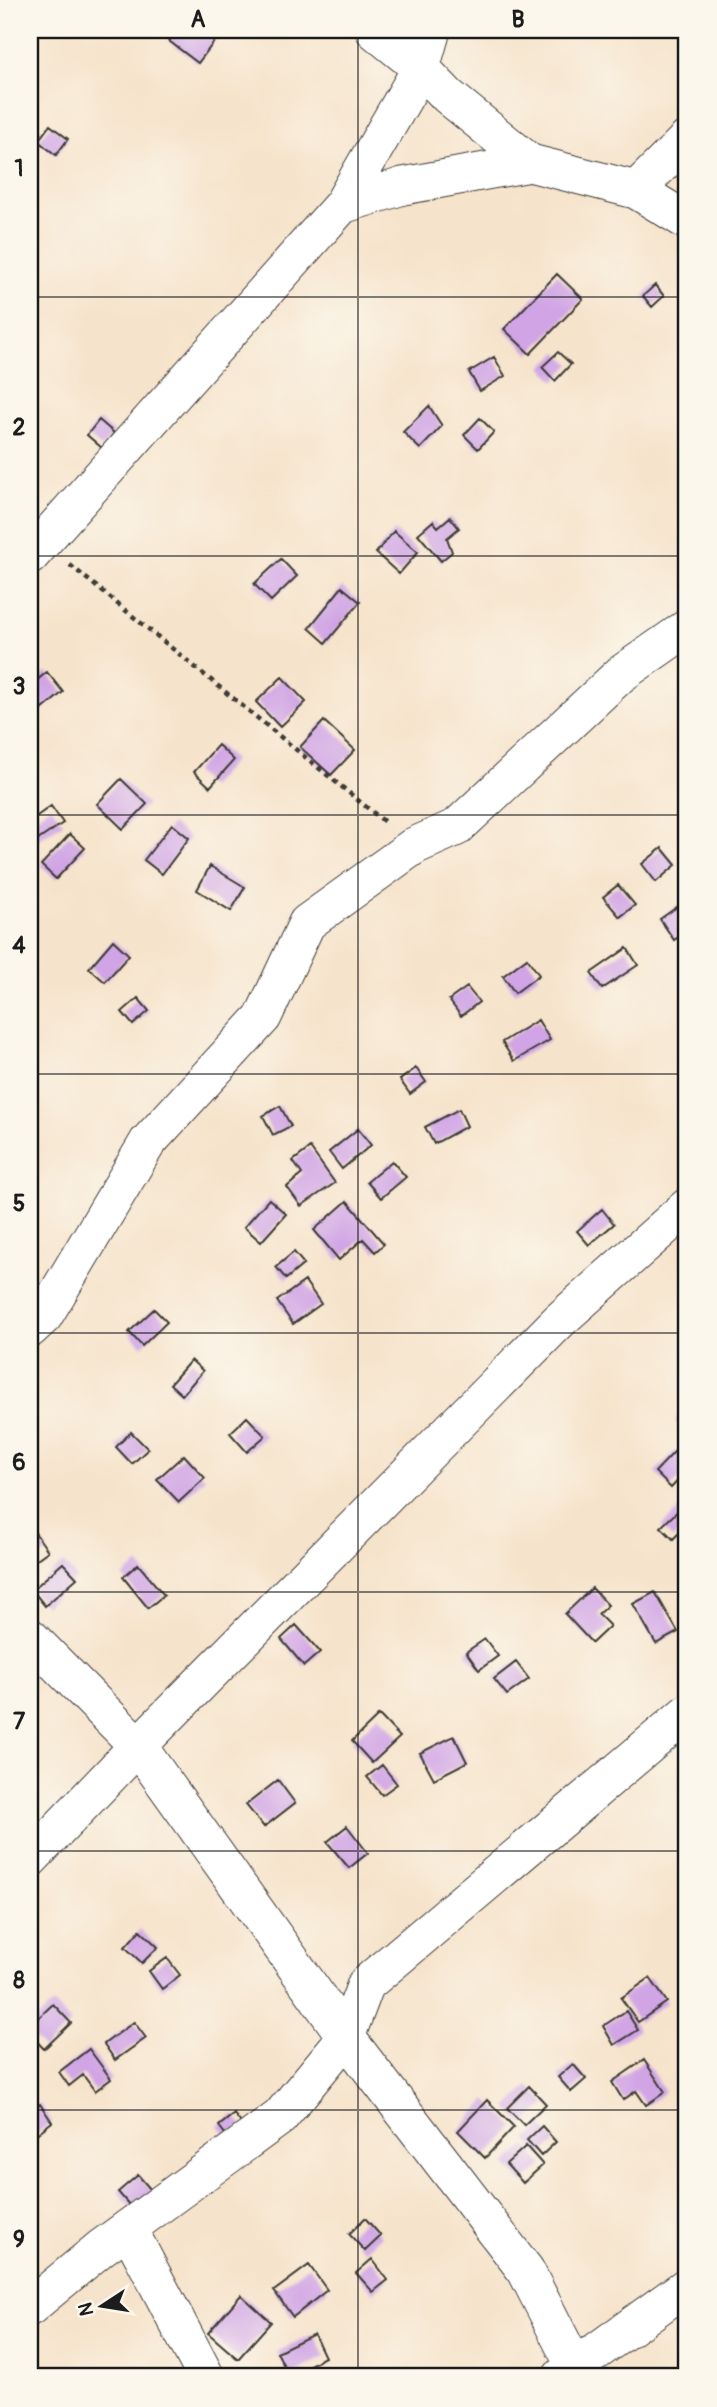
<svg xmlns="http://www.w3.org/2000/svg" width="717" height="2407" viewBox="0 0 717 2407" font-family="Pangolin,sans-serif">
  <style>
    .building { fill: #d0a4e5 }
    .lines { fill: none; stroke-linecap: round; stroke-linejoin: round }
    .minor-casing { stroke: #3d3a36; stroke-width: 39 }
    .path { stroke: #3d3a36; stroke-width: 4.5; stroke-dasharray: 5 5; stroke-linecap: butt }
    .minor { stroke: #fff; stroke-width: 37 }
    .grid { fill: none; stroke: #1c1c1c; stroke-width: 2; stroke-opacity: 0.55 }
    .neatline { fill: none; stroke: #1c1c1c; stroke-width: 2.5 }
    .grid-label { font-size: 23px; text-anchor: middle; font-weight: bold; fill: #1c1c1c }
  </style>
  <rect width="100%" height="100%" fill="#fbf7ec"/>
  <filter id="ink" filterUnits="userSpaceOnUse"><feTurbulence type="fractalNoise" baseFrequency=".0143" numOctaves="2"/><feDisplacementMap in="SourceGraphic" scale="14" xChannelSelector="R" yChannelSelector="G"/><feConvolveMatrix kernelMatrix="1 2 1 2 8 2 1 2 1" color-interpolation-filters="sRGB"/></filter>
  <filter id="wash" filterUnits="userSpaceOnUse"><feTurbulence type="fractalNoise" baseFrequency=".00686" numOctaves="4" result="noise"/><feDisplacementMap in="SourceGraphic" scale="28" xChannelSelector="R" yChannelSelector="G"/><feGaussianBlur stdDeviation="1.57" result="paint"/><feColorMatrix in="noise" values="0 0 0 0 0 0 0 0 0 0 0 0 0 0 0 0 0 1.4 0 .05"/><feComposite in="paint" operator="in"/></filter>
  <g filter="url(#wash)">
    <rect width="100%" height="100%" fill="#f6e3cb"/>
    <g id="blocks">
      <path class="building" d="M178,30H223L198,63L169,41Z
        M50,125L68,139L56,155L38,141Z
        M557,274L583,299L530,354L504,329Z
        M655,285L664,296L652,307L643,296Z
        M558,352L571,364L555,381L542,367Z
        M494,357L505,376L480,391L469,372Z
        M429,406L442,426L420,449L403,432Z
        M480,418L494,432L478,449L464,435Z
        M99,420L114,433L102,448L87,435Z
        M450,517L459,528L447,538L452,552L441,561L418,534L433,521L438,527Z
        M394,531L418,552L399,574L376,553Z
        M281,559L297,576L271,601L254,584Z
        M342,587L360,602L326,643L309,628Z
        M47,672L63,692L30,720V686Z
        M282,677L306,702L280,727L256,702Z
        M324,721L355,750L331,775L300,747Z
        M218,745L234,760L210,787L194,772Z
        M121,779L147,804L123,829L97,804Z
        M51,806L63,823L32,844L30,840V821Z
        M172,824L189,838L162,874L144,860Z
        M70,834L85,848L56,879L41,865Z
        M662,848L676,865L656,882L642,864Z
        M210,866L245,887L231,911L197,890Z
        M618,885L635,905L620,917L603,897Z
        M687,900V931L674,940L660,919Z
        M113,940L129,955L105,982L89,968Z
        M627,948L638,965L602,989L591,973Z
        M527,958L539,975L515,993L503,976Z
        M467,987L479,1002L461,1016L449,1000Z
        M138,998L149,1011L133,1025L122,1012Z
        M538,1020L550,1040L514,1061L502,1042Z
        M416,1068L426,1082L410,1094L400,1080Z
        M280,1106L291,1126L273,1135L263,1116Z
        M459,1109L467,1126L434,1144L425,1127Z
        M358,1129L371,1145L342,1169L329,1152Z
        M310,1148L335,1183L301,1206L287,1187L302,1174L293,1161Z
        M392,1161L406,1177L381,1198L367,1182Z
        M269,1199L286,1214L261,1242L244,1227Z
        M347,1201L384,1244L375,1252L363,1239L339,1260L314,1230Z
        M602,1209L614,1224L589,1245L577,1231Z
        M294,1252L304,1264L286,1279L276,1267Z
        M305,1281L321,1304L293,1324L277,1301Z
        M154,1309L167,1322L142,1346L129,1332Z
        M191,1360L203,1371L182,1395L170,1384Z
        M687,1409V1433L675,1420Z
        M247,1417L265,1436L247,1452L230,1433Z
        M131,1432L148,1449L132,1464L116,1447Z
        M675,1451L687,1463V1471L671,1488L655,1472Z
        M184,1455L205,1478L179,1502L157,1479Z
        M687,1502V1525L673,1539L661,1527Z
        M31,1527L48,1551L30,1564V1528Z
        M63,1563L77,1578L45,1606L32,1590Z
        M138,1564L164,1595L148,1608L123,1577Z
        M592,1588L608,1605L598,1614L610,1626L592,1643L565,1614Z
        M655,1592L678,1632L656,1644L633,1604Z
        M296,1625L320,1652L304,1666L281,1639Z
        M485,1639L498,1656L479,1670L466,1652Z
        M516,1662L529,1679L507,1695L494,1679Z
        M379,1715L400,1737L372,1763L352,1741Z
        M454,1736L467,1762L434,1779L420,1753Z
        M382,1765L397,1784L382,1795L367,1777Z
        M278,1780L295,1803L264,1827L246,1805Z
        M347,1826L368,1853L349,1868L327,1842Z
        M140,1930L158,1947L142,1963L125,1947Z
        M167,1958L180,1975L162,1989L149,1971Z
        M650,1978L667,2002L638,2022L621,1998Z
        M53,2004L71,2023L44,2049L30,2034V2026Z
        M626,2011L638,2030L614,2045L603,2026Z
        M134,2022L146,2038L115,2060L104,2044Z
        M89,2049L111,2079L95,2091L83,2075L69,2086L59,2072Z
        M644,2060L665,2092L646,2105L636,2091L623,2100L612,2082Z
        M573,2064L586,2079L571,2092L558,2077Z
        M529,2086L546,2104L524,2125L507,2108Z
        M487,2100L514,2127L485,2158L458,2131Z
        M40,2104L52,2122L30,2139V2111Z
        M234,2114L247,2131L232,2143L219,2126Z
        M542,2126L556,2142L541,2156L527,2140Z
        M526,2146L543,2165L523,2183L506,2164Z
        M138,2175L157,2197L137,2214L118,2192Z
        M365,2218L381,2236L365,2251L349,2234Z
        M372,2259L388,2280L373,2292L356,2273Z
        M309,2265L327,2290L293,2317L274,2291Z
        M241,2295L271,2322L238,2359L208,2333Z
        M314,2334L325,2357L289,2376L277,2352Z"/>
    </g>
  </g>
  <g filter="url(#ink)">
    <use href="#blocks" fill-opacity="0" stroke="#3d3a36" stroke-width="2"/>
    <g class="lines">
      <defs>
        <path id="minor" d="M432,30L421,68L448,96L530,163
          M636,190L687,221
          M342,205L421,68L374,30
          M30,556L342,205L403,186L530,163L636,190L687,139
          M30,1329L44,1316L148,1142L263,1017L307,923L414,846L457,827L621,674L687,628
          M30,1637L138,1746L346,2037L526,2271L580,2377
          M30,1859L138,1746L560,1320L687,1207
          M128,2228L206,2377
          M30,2307L101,2248L280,2117L346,2037L366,1984L687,1713
          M561,2377L687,2286"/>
      </defs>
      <use href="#minor" class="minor-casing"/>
      <path class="path" d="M70,565L386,823"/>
      <use href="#minor" class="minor"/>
    </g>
  </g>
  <path class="grid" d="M358,30V2377M30,297H687M30,556H687M30,815H687M30,1074H687M30,1333H687M30,1592H687M30,1851H687M30,2110H687"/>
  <rect width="717" height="2407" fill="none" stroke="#fbf7ec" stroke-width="77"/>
  <g transform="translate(102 2306) rotate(258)" stroke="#fbf7ec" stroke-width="5" paint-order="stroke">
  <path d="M0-5L12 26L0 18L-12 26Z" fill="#1c1c1c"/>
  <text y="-10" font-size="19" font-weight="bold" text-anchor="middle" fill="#1c1c1c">N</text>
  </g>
  <rect x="38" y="38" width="640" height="2330" class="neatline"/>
  <g class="grid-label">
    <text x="198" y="27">A</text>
    <text x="518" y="27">B</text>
    <text x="19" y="176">1</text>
    <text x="19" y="435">2</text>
    <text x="19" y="694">3</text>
    <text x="19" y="953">4</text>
    <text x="19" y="1211">5</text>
    <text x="19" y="1470">6</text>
    <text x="19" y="1729">7</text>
    <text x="19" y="1988">8</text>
    <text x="19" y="2247">9</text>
  </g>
</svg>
